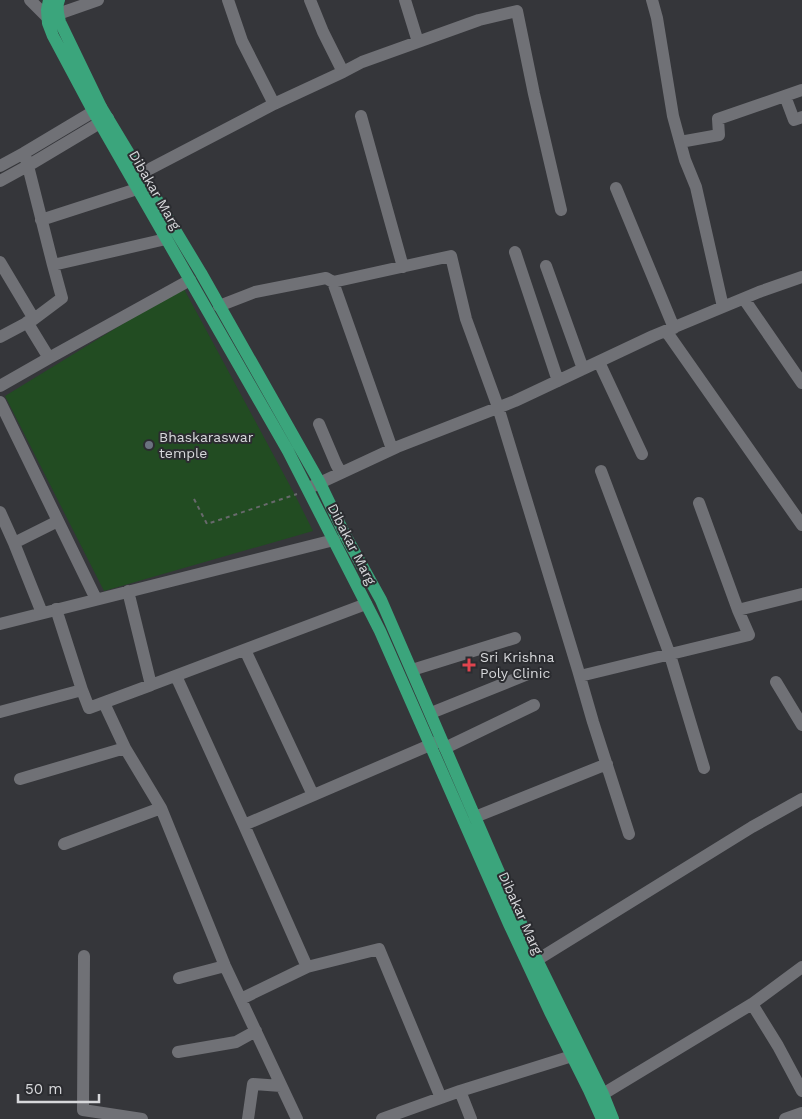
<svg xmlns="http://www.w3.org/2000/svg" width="802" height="1119" viewBox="0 0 802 1119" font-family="'Work Sans',sans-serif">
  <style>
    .green { fill: #224c22 }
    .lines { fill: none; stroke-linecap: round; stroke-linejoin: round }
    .path { stroke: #68696c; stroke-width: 2; stroke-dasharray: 4 4; stroke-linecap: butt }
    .minor { stroke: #707176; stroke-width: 12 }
    .major { stroke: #3ba57c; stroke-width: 12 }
    .worship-dot { fill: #6b7280; stroke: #2b2c30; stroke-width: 2 }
    .health-dot { fill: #e0444e; stroke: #2b2c30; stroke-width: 2 }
    .labels { text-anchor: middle; stroke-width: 4; stroke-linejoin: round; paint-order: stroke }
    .street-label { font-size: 14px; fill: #d7d8db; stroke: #2b2c30 }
    .poi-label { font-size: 14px; fill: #d7d8db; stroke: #2b2c30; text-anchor: start }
  </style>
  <rect width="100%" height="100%" fill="#35363a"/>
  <path class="green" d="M183,287L295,495L313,531L104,591L5,396Z"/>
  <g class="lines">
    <path class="path" d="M194,499L207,524L297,494"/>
    <path class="minor" d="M30,0L47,17
      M228,0L242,41L274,104
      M310,0L323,32L343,72
      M405,0L418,42
      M652,0L657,18L673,116L685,160L696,187L723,307
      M58,14L98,0
      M785,96L794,120L802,117
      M361,116L403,267
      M680,142L719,135L718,119L802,90
      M24,153L28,166L53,265L166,239
      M0,166L24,153L101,107
      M142,173L274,104L343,72L362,62L479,20L517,11L534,94L561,210
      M0,181L31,164L108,118
      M616,188L674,328
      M41,220L137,189
      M515,252L558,381
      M0,262L34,319L62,298L53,265
      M546,266L583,369
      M333,282L451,256L466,319L498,407L578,670L593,722L629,834
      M744,299L802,383
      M219,306L255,292L326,278L333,282L392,449
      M27,322L49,358
      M666,331L802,525
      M0,337L34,319
      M599,362L642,454
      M0,386L49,358L190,280
      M0,402L96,599
      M319,424L336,464L341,473
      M601,471L670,655L704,768
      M311,487L397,447L515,401L653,336L759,292L802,277
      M0,512L14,543L42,613
      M14,543L58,521
      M128,591L151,685L366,604
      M738,610L802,594
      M0,624L334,540
      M245,650L313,795
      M412,670L515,638
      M176,676L244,825L430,745L440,740
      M580,676L749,635L738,610L699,503
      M776,682L802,725
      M82,690L89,708L151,685
      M104,703L125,748L161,808L225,966L297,1119
      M0,712L82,690L56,609
      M431,713L528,674
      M445,748L534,705
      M20,779L125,748
      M475,817L607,764
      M64,844L161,808
      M84,956L83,1110L142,1119
      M537,960L752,827L802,799
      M307,967L379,949L441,1098
      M179,978L225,966
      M241,999L307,967L244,825
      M752,1004L778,1046L802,1091
      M178,1052L236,1042L256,1031
      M460,1091L471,1119
      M603,1094L752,1004L802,967
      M248,1119L253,1084L281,1086
      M382,1119L460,1091L572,1056
      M785,1119L802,1113"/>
    <path class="major" d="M49,0L47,10L48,23L53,36L93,111L288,451L380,631L509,924L550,1012L589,1090L602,1119
      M59,0C56,7 58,15 60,22L101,107L201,273L320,483L345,535L381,600L537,960L603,1094L613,1119"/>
  </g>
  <circle class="worship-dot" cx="149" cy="445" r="5"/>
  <path class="health-dot" d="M466.5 657.5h5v5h5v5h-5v5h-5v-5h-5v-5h5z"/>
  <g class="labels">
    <g class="street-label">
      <text transform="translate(155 190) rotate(60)" y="5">Dibakar Marg</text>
      <text transform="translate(352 544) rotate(63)" y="5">Dibakar Marg</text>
      <text transform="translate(521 913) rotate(66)" y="5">Dibakar Marg</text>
    </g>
    <g class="poi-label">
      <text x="159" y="442">Bhaskaraswar<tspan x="159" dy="16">temple</tspan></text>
      <text x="480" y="662">Sri Krishna<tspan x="480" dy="16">Poly Clinic</tspan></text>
    </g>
  </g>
  <path d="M18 1094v8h81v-8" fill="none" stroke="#d7d8db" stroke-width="2.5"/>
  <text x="25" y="1094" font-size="15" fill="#d7d8db" stroke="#2b2c30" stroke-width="4" paint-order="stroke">50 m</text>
</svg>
